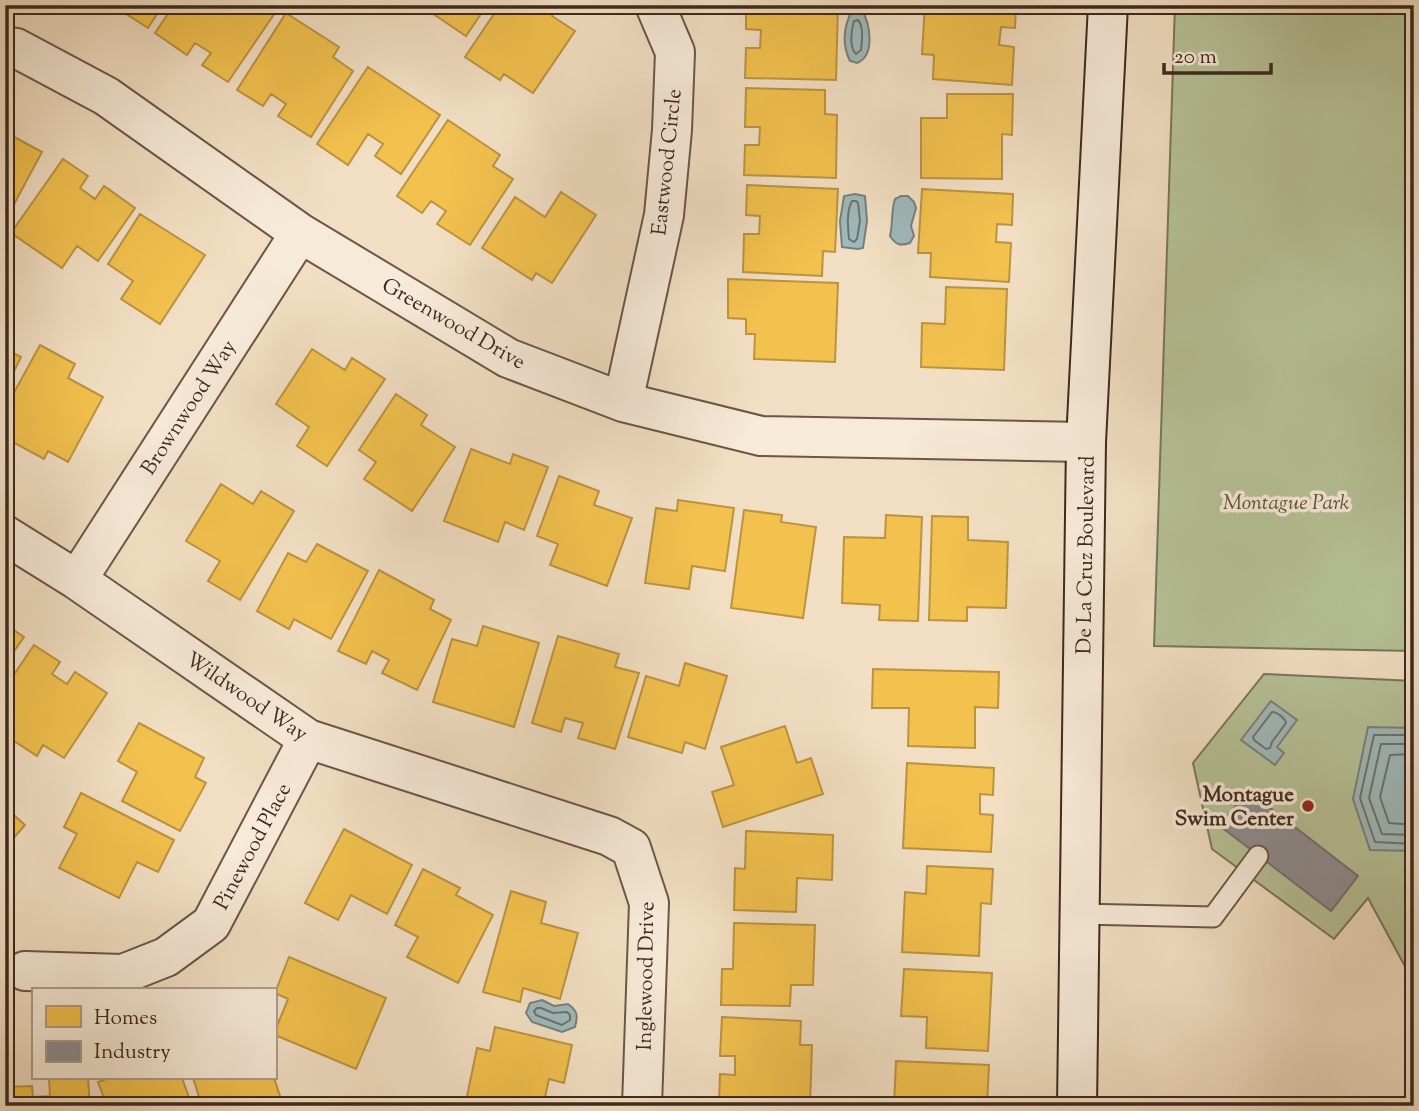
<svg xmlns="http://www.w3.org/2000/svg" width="1419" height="1111" viewBox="0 0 1419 1111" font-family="'Sorts Mill Goudy',serif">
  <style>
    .green { fill: #b6c297; stroke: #7a765b; stroke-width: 2 }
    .water { fill: #9ebabc; stroke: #78807d; stroke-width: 2 }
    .homes { fill: #f2c14e; stroke: #bc9340; stroke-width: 2 }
    .industry { fill: #8d8d92; stroke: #756f70; stroke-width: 2 }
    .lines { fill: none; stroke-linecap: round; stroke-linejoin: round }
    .shore { stroke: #6e726e; stroke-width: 2 }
    .lane-casing { stroke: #6b5648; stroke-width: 23 }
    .street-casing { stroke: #6b5648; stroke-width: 42 }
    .secondary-casing { stroke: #3e291f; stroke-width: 42 }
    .lane { stroke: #f7ead8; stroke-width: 19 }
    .street { stroke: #f7ead8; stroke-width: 38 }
    .secondary { stroke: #f7ead8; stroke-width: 38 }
    .poi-dot { fill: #8f2418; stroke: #f7ead8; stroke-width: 2.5 }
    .labels { text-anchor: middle; stroke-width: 7; stroke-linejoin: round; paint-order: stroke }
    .street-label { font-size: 21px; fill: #3e291f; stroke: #f7ead8 }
    .park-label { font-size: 21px; font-style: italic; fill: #5c4f3d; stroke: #f7ead8 }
    .poi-label { font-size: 21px; font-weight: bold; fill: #3e291f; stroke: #f7ead8; text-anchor: end }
  </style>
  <rect width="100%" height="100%" fill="#f2dfc3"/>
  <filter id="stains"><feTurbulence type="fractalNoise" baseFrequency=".00286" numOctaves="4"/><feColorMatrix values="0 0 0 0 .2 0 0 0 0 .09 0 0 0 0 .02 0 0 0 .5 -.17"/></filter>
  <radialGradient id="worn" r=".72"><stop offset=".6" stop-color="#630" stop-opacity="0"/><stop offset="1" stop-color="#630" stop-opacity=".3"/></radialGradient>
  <path class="green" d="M1175,5H1414V651L1154,646Z
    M1264,674L1414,681V983L1368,898L1334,939L1212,849L1193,763Z"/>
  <path class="water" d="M853,8H861C870,23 876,55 857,63L850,61C841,43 844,25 853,8Z
    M855,194L865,196L867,221L863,248L858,249L842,247L840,221L844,196Z
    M901,196H908L914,202L916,208L911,226L914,236L910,243C900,246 896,245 890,236C893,224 891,211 895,199Z
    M1271,701L1297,720L1277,747L1284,753L1275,765L1241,740Z
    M1368,727L1414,728V851L1370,850L1353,799Z
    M542,1000L554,1006L568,1004C578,1011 578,1016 575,1027L562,1032L532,1022L526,1013L530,1003Z"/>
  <path class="homes" d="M116,5H163L148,28L115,7Z
    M174,5H276L279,7L228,82L202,65L211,53L195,43L187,55L155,33Z
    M420,5H487L466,36Z
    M500,5H554L557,7L552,16L575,31L533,93L504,74L500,80L465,57Z
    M746,5H838L836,80L745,78L746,48H760L761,30L746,29Z
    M925,5H1016L1015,28L1001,27L999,45L1014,47L1012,85L933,79L934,55L922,54Z
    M286,13L339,47L333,57L353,71L311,137L278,116L286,104L271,94L263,106L237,90Z
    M368,67L440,115L401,174L375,156L383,144L368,134L348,165L317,144Z
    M746,88L825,90V114L837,115L836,178L744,175L745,145H759L760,127H745Z
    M947,94H1013L1012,135L1002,134V179L921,178V118H947Z
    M448,120L500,155L493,166L513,179L470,245L437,224L446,211L431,201L422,213L397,196Z
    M5,132L42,152L5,221Z
    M63,159L88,176L80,188L95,199L104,186L135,208L98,261L77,246L62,268L11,233Z
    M747,185L838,189L835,252L823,251L822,276L743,272L744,234H759L760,216L746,215Z
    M922,189L1013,194L1012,225L997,224L996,242L1011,243L1009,282L930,277L931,253H918Z
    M561,192L596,215L552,283L536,273L532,280L482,248L515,197L545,217Z
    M140,214L205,255L160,324L121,299L133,281L108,264Z
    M728,279L838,283L835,362L754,359L755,334H746V319L728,318Z
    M946,287L1007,289L1004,370L921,367L922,323L945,324Z
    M5,326L11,329L5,342Z
    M40,345L75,364L68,378L103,397L68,462L48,451L44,459L5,438V409Z
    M5,349L21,357L5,390Z
    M312,349L345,370L352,358L385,379L327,466L297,446L309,427L276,404Z
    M396,394L427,415L421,425L455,447L412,511L364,479L376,462L359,450Z
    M471,449L510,464L513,454L548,467L524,530L505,522L498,542L444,521Z
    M559,476L599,491L594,505L632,518L607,586L550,565L558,544L537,536Z
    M221,484L253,504L261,491L294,511L240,600L208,581L220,561L186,541Z
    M678,500L734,508L725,571L692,566L689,589L645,583L656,508L677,511Z
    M744,510L782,515L781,522L816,527L803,618L731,608Z
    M886,515L922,517L918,621L879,620L880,605L842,603L844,537L885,538Z
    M932,516L968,517V540L1008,542L1006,608L967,607V621L929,620Z
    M317,544L368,571L331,639L294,619L289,629L257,611L288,553L306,562Z
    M379,570L434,600L430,609L451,620L417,690L382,673L389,660L372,651L366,664L338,651Z
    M5,624L24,637L5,664Z
    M483,626L539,643L514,727L433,702L452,639L477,646Z
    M558,636L619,654L615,667L639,673L615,749L578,738L583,723L565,718L561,732L532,723Z
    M34,645L60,662L52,674L67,684L75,672L107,693L64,758L43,745L37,756L5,735V688Z
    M685,663L727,676L705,749L685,742L682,753L628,737L646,676L679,686Z
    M873,669L999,672L998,708L975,707V748L908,746L909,708H872Z
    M139,723L204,758L195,777L206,783L180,831L122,801L137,772L118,761Z
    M785,726L797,763L811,758L823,794L723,827L712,792L734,785L721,747Z
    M907,763L994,768L993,795L980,794V814L993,815L991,852L903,848Z
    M81,793L174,840L158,872L137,862L119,898L59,868L77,834L64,827Z
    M5,807L25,825L5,848Z
    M344,829L412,865L387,914L351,895L338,920L305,903Z
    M746,831L833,835L832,880L797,878L796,912L734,910L735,868L745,869Z
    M927,866L993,869L991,904L981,903L979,956L902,952L905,892L926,894Z
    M423,869L460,888L456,895L493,915L458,983L407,957L418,937L395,925Z
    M511,891L546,902L541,923L578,933L560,999L523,988L520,1002L483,992Z
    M734,923L815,925L813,985H791L790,1006L721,1005L722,969H733Z
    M289,957L386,998L356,1069L275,1035V1031L288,999L275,993Z
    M904,969L992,973L988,1051L926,1048L927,1017L901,1016Z
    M722,1017L801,1021L800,1045H812L810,1106L719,1105L720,1074L735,1075V1056H720Z
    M495,1027L572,1045L564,1083L549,1079L545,1097L560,1100L558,1106H465L477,1048L490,1051Z
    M896,1061L989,1065L987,1106L948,1104V1106H894Z
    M49,1078H88L90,1106H5V1087L32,1086L33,1097L50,1096Z
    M109,1078H182L192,1106H107L98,1082Z
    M193,1078H274L282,1102L270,1106H202Z
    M1174,1097L1219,1098V1106H1174Z
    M1294,1101L1339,1103V1106H1294Z
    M1368,1101H1413V1106H1368Z"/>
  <path class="industry" d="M1247,790L1358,876L1331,911L1220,826Z"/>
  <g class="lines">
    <path class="shore" d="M858,20C864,27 862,40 861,50L856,54C849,47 851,31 854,21Z
      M852,201H856L858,203L860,221L857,239L854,242L849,239C848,227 846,212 852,201Z
      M1272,712C1277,712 1285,718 1286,723L1272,742L1270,748L1266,749L1254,740L1253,737Z
      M1414,735H1374L1360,798L1375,842L1414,844
      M1414,744H1381L1369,798L1382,834L1414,835
      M1414,754L1390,755L1380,797L1389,823L1414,825
      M537,1008H541L553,1013L567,1012L570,1015V1020L562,1025L536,1015L534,1011Z"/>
    <defs>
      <path id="lane" d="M1080,914L1213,917L1258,856"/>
      <path id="street" d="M5,46L16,48L106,96L300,233L508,358L623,402L761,436L1086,442
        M623,402L664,215L672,130L675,52L655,5
        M5,535L77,580L308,739L609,836L631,848L649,903L642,1106
        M77,580L300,233
        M25,971L123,974L166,957L211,924L308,739"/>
      <path id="secondary" d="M1077,1106L1086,442L1108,5"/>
    </defs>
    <use href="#lane" class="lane-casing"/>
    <use href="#street" class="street-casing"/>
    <use href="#secondary" class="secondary-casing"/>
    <use href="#lane" class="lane"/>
    <use href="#street" class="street"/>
    <use href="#secondary" class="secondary"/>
  </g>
  <circle class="poi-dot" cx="1308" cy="806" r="7"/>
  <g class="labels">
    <g class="street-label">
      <text transform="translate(666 162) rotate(-84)" y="7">Eastwood Circle</text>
      <text transform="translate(454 323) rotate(30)" y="7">Greenwood Drive</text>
      <text transform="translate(188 407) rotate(-57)" y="7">Brownwood Way</text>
      <text transform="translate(1085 555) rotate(-89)" y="7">De La Cruz Boulevard</text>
      <text transform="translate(247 696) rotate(34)" y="7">Wildwood Way</text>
      <text transform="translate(252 846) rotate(-62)" y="7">Pinewood Place</text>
      <text transform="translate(645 976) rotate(-89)" y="7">Inglewood Drive</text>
    </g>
    <g class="park-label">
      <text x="1286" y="509">Montague Park</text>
    </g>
    <g class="poi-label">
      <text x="1294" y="801">Montague<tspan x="1294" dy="24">Swim Center</tspan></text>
    </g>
  </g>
  <rect width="1419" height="1111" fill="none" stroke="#f2dfc3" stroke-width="28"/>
  <rect x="7" y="7" width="1405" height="1097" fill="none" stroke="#3e291f" stroke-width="3.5"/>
  <rect x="14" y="14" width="1391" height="1083" fill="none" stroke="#3e291f" stroke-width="2"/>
  <rect x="32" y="988" width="245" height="91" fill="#f7ead8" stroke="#ad9d8e" stroke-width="2"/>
  <rect x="46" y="1006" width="35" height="21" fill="#f2c14e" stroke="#ad9d8e" stroke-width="2"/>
  <text x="94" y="1024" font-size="21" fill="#3e291f">Homes</text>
  <rect x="46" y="1041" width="35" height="21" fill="#8d8d92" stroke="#ad9d8e" stroke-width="2"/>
  <text x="94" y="1058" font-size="21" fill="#3e291f">Industry</text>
  <path d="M1164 63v10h107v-10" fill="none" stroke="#3e291f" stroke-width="3.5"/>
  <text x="1174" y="63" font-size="21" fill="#3e291f" stroke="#f7ead8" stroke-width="5" paint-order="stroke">20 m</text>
  <rect width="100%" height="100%" filter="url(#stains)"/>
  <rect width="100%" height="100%" fill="url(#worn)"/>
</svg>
